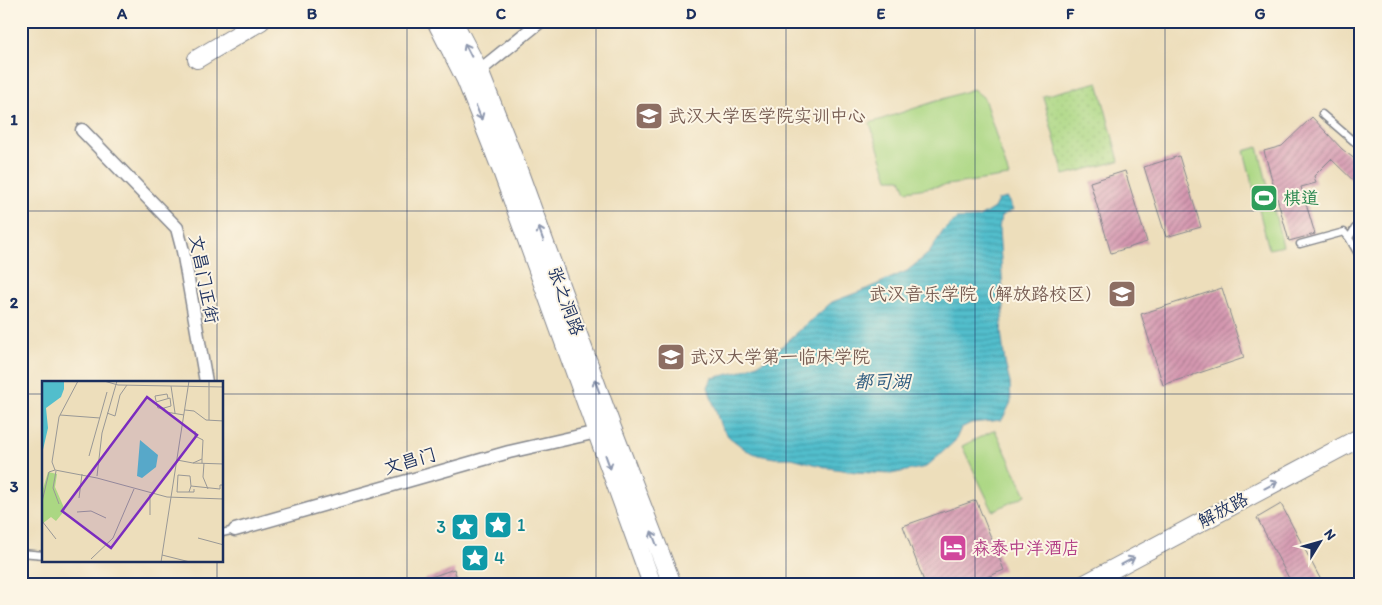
<svg xmlns="http://www.w3.org/2000/svg" width="1382" height="605" viewBox="0 0 1382 605" font-family="Itim,'LXGW WenKai TC',sans-serif">
  <style>
    .grass { fill: url(#grass-dots); stroke: #638370 }
    .pitch { fill: #abd783; stroke: #638370 }
    .water { fill: url(#water-rules); stroke: #367695 }
    .building { fill: url(#building-hatch) }
    .lines { fill: none; stroke-linecap: round; stroke-linejoin: round }
    .lane-casing { stroke: #84868c; stroke-width: 9 }
    .street-casing { stroke: #84868c; stroke-width: 15 }
    .secondary-casing { stroke: #84868c; stroke-width: 20 }
    .lane { stroke: #fff; stroke-width: 6 }
    .street { stroke: #fff; stroke-width: 12 }
    .secondary { stroke: #fff; stroke-width: 18 }
    .oneway { stroke: #8d97ae }
    .grid { fill: none; stroke: #1b2f5e; stroke-width: 1; stroke-opacity: 0.55 }
    .labels { text-anchor: middle; stroke-width: 4; stroke-linejoin: round; paint-order: stroke }
    .education-label { font-size: 18px; fill: #785e54; stroke: #fcf5e5; text-anchor: start }
    .leisure-label { font-size: 18px; fill: #27864d; stroke: #fcf5e5; text-anchor: start }
    .street-label { font-size: 18px; fill: #1b2f5e; stroke: #fcf5e5 }
    .culture-label { font-size: 18px; fill: #0d838f; stroke: #fcf5e5; text-anchor: start }
    .hotel-label { font-size: 18px; fill: #b23c85; stroke: #fcf5e5; text-anchor: start }
    .water-label { font-size: 19px; font-style: italic; fill: #2c5a7f; stroke: #fcf5e5 }
    .inset-road { fill: none; stroke: #999896; stroke-width: 1 }
    .view { fill: #7b2cbf; fill-opacity: 0.15; stroke: #7b2cbf; stroke-width: 2.5 }
    .inset-edge { fill: none; stroke: #1b2f5e; stroke-width: 2.5 }
    .neatline { fill: none; stroke: #1b2f5e; stroke-width: 2 }
    .grid-label { font-size: 16px; text-anchor: middle; font-weight: bold; fill: #1b2f5e }
  </style>
  <defs>
    <pattern id="grass-dots" width="8" height="8" patternUnits="userSpaceOnUse" patternTransform="scale(1.25)"><rect width="8" height="8" fill="#abd783"/><path d="M2 2h.1M6 6h.1" fill="none" stroke="#93b974" stroke-width="1.8" stroke-linecap="round"/></pattern>
    <pattern id="water-rules" width="6" height="5" patternUnits="userSpaceOnUse" patternTransform="scale(1.25)"><rect width="6" height="5" fill="#52becc"/><path d="M0 2.5h6" fill="none" stroke="#439ba9"/></pattern>
    <pattern id="building-hatch" width="6" height="6" patternUnits="userSpaceOnUse" patternTransform="scale(1.25)"><rect width="6" height="6" fill="#d598b0"/><path d="M-1 1l2-2M0 6l6-6M5 7l2-2" fill="none" stroke="#ac7c92"/></pattern>
  </defs>
  <rect width="100%" height="100%" fill="#fcf5e5"/>
  <filter id="ink" filterUnits="userSpaceOnUse"><feTurbulence type="fractalNoise" baseFrequency=".02" numOctaves="2"/><feDisplacementMap in="SourceGraphic" scale="10" xChannelSelector="R" yChannelSelector="G"/><feConvolveMatrix kernelMatrix="1 2 1 2 8 2 1 2 1" color-interpolation-filters="sRGB"/></filter>
  <filter id="wash" filterUnits="userSpaceOnUse"><feTurbulence type="fractalNoise" baseFrequency=".0096" numOctaves="4" result="noise"/><feDisplacementMap in="SourceGraphic" scale="20" xChannelSelector="R" yChannelSelector="G"/><feGaussianBlur stdDeviation="1.12" result="paint"/><feColorMatrix in="noise" values="0 0 0 0 0 0 0 0 0 0 0 0 0 0 0 0 0 1.4 0 .05"/><feComposite in="paint" operator="in"/></filter>
  <g filter="url(#wash)">
    <rect width="100%" height="100%" fill="#eddebb"/>
    <path class="grass" d="M1098,82L1119,161L1064,175L1043,96Z"/>
    <path class="pitch" d="M973,89L984,98L1009,176L906,191L901,179H888L870,123Z
      M1258,147L1283,246L1269,249L1244,151Z
      M995,430L1026,495L993,511L962,446Z"/>
    <path class="water" d="M1007,198L1013,210L1001,216L999,229L1004,306L1001,331L1005,363L1010,383L1011,402L1002,420L971,423L961,428L955,441L926,467L891,474L856,472L829,468L792,458H775L758,455L746,450L729,437L721,427L708,387L712,378L739,372L766,360L832,302L864,290L907,271L929,253L943,231L956,219L978,218L994,208L998,200Z"/>
    <g id="blocks">
      <path class="building" d="M1312,117L1342,149L1361,164V188L1331,159L1314,176L1316,183L1301,187L1315,234L1289,241L1264,151L1282,146Z
        M1179,156L1201,227L1166,237L1144,167Z
        M1125,171L1147,242L1111,253L1090,182Z
        M1222,288L1244,358L1163,385L1141,314Z
        M976,500L1004,570L971,584H925L903,526Z
        M1281,504L1323,584H1292L1257,518Z
        M454,569L459,584H417V582Z"/>
    </g>
  </g>
  <g filter="url(#ink)">
    <use href="#blocks" fill-opacity="0" stroke="#84868c" stroke-width="1"/>
    <g class="lines">
      <defs>
        <path id="lane" d="M1322,114L1358,145
          M1361,123L1358,145L1361,148
          M1361,226L1355,228L1349,238L1361,259
          M1300,244L1344,232L1349,238
          M222,533L235,530
          M21,553L44,555"/>
        <path id="street" d="M479,71L541,21
          M82,130L177,228L183,251L206,382
          M235,530L509,452L597,432"/>
        <path id="secondary" d="M436,21L466,80L502,171L652,584
          M453,21L479,71L517,167L612,428L672,584
          M197,59L261,21
          M1085,584L1361,437"/>
      </defs>
      <use href="#lane" class="lane-casing"/>
      <use href="#street" class="street-casing"/>
      <use href="#secondary" class="secondary-casing"/>
      <use href="#lane" class="lane"/>
      <use href="#street" class="street"/>
      <use href="#secondary" class="secondary"/>
    </g>
    <defs><path id="oneway-shaft" d="M-6 0H5M1.5-3L5.5 0L1.5 3" fill="none" stroke-width="1.6" stroke-linecap="round" stroke-linejoin="round" transform="scale(1.25)"/></defs>
    <g class="oneway">
      <use href="#oneway-shaft" transform="translate(468 50) rotate(-117)"/>
      <use href="#oneway-shaft" transform="translate(479 113) rotate(68)"/>
      <use href="#oneway-shaft" transform="translate(541 234) rotate(-110)"/>
      <use href="#oneway-shaft" transform="translate(597 386) rotate(-110)"/>
      <use href="#oneway-shaft" transform="translate(608 462) rotate(70)"/>
      <use href="#oneway-shaft" transform="translate(1271 485) rotate(-28)"/>
      <use href="#oneway-shaft" transform="translate(654 538) rotate(-111)"/>
      <use href="#oneway-shaft" transform="translate(1128 561) rotate(-28)"/>
    </g>
  </g>
  <path class="grid" d="M217,21V382M407,21V584M596,21V584M786,21V584M975,21V584M1165,21V584M21,211H1361M21,394H44M222,394H1361M217,561V584"/>
  <defs>
    <symbol id="university-square" viewBox="-11 -11 22 22"><rect x="-9" y="-9" width="18" height="18" rx="4" fill="#8d6e63" stroke="#fcf5e5"/><path d="M0-5L7-2L0 1L-7-2ZM-4 1L0 2.5L4 1V4Q0 6-4 4Z" fill="#fff"/></symbol>
    <symbol id="stadium-square" viewBox="-11 -11 22 22"><rect x="-9" y="-9" width="18" height="18" rx="4" fill="#2e9e5b" stroke="#fcf5e5"/><path d="M0-5a6.5 5 0 1 0 0 10a6.5 5 0 1 0 0-10ZM-3.5-1.8h7v3.6h-7Z" fill="#fff"/></symbol>
    <symbol id="sight-square" viewBox="-11 -11 22 22"><rect x="-9" y="-9" width="18" height="18" rx="4" fill="#0f9aa8" stroke="#fcf5e5"/><path d="M0-6L1.8-2.2L6-1.7L2.9 1.2L3.7 5.4L0 3.3L-3.7 5.4L-2.9 1.2L-6-1.7L-1.8-2.2Z" fill="#fff"/></symbol>
    <symbol id="hotel-square" viewBox="-11 -11 22 22"><rect x="-9" y="-9" width="18" height="18" rx="4" fill="#d1479c" stroke="#fcf5e5"/><path d="M-6-4.5h1.5V1H6V5H4.5V3h-9V5H-6ZM-4 0a1.8 1.8 0 1 1 3.6 0ZM.5 0V-2.5h3Q6-2.5 6 0Z" fill="#fff"/></symbol>
  </defs>
  <g fill-rule="evenodd">
    <use href="#university-square" x="633" y="100" width="32" height="32"/>
    <use href="#stadium-square" x="1248" y="182" width="32" height="32"/>
    <use href="#university-square" x="1106" y="278" width="32" height="32"/>
    <use href="#university-square" x="655" y="341" width="32" height="32"/>
    <use href="#sight-square" x="482" y="509" width="32" height="32"/>
    <use href="#sight-square" x="449" y="511" width="32" height="32"/>
    <use href="#hotel-square" x="937" y="532" width="32" height="32"/>
    <use href="#sight-square" x="459" y="542" width="32" height="32"/>
  </g>
  <g class="labels">
    <g class="education-label">
      <text x="668" y="122">武汉大学医学院实训中心</text>
      <text x="1103" y="300" text-anchor="end">武汉音乐学院（解放路校区）</text>
      <text x="690" y="363">武汉大学第一临床学院</text>
    </g>
    <g class="leisure-label">
      <text x="1283" y="204">棋道</text>
    </g>
    <g class="street-label">
      <text transform="translate(204 279) rotate(79)" y="6">文昌门正街</text>
      <text transform="translate(566 301) rotate(70)" y="6">张之洞路</text>
      <text transform="translate(410 461) rotate(-16)" y="6">文昌门</text>
      <text transform="translate(1223 510) rotate(-28)" y="6">解放路</text>
    </g>
    <g class="culture-label">
      <text x="517" y="531">1</text>
      <text x="446" y="533" text-anchor="end">3</text>
      <text x="494" y="564">4</text>
    </g>
    <g class="hotel-label">
      <text x="972" y="554">森泰中洋酒店</text>
    </g>
    <g class="water-label">
      <text x="882" y="388">都司湖</text>
    </g>
  </g>
  <g transform="translate(42 381)">
    <rect width="181" height="181" fill="#eddebb"/>
    <path d="M6,91L15,93L13,106L23,129L14,140L9,136L0,143V111Z" fill="#abd783"/>
    <path d="M0,0H22V8L19,16L4,27L6,47L0,73ZM98,59L116,74L114,86L100,97L95,95Z" fill="#52becc"/>
    <path class="inset-road" d="M36,0L17,36L10,81L13,89L55,97L125,116L182,118M62,0L76,4L182,6M129,5L133,32M114,20L113,15L125,13L126,17M122,27H116L114,21L128,17L129,25L122,27L124,31L142,34M143,29L152,30L164,39L182,40M65,32L73,35L78,14L85,4M18,34L58,37M167,39V0M153,50V55L161,59L160,78M47,75L65,11M135,79L151,82M160,82V78L151,82L182,83M162,82L161,96L166,108M14,90L11,107L17,123M55,95L60,52L75,0M152,108V111H147L149,105L178,108V104H182M147,111H135L136,94L148,95L149,105M37,117L40,93M0,121L7,91L13,89M35,131L49,130L64,137M108,134V113M0,140L14,158M156,157L182,164M120,174L148,181M49,178L71,157L92,108M119,181L147,0"/>
    <path class="view" d="M105,16L155,54L69,167L20,130Z"/>
    <rect width="181" height="181" class="inset-edge"/>
  </g>
  <rect width="1382" height="605" fill="none" stroke="#fcf5e5" stroke-width="55"/>
  <g transform="translate(1320 542) rotate(53)" stroke="#fcf5e5" stroke-width="4" paint-order="stroke">
  <path d="M0-4L9 19L0 12L-9 19Z" fill="#1b2f5e"/>
  <text y="-8" font-size="14" font-weight="bold" text-anchor="middle" fill="#1b2f5e">N</text>
  </g>
  <rect x="28" y="28" width="1326" height="550" class="neatline"/>
  <g class="grid-label">
    <text x="122" y="19">A</text>
    <text x="312" y="19">B</text>
    <text x="501" y="19">C</text>
    <text x="691" y="19">D</text>
    <text x="881" y="19">E</text>
    <text x="1070" y="19">F</text>
    <text x="1260" y="19">G</text>
    <text x="14" y="125">1</text>
    <text x="14" y="308">2</text>
    <text x="14" y="492">3</text>
  </g>
</svg>
